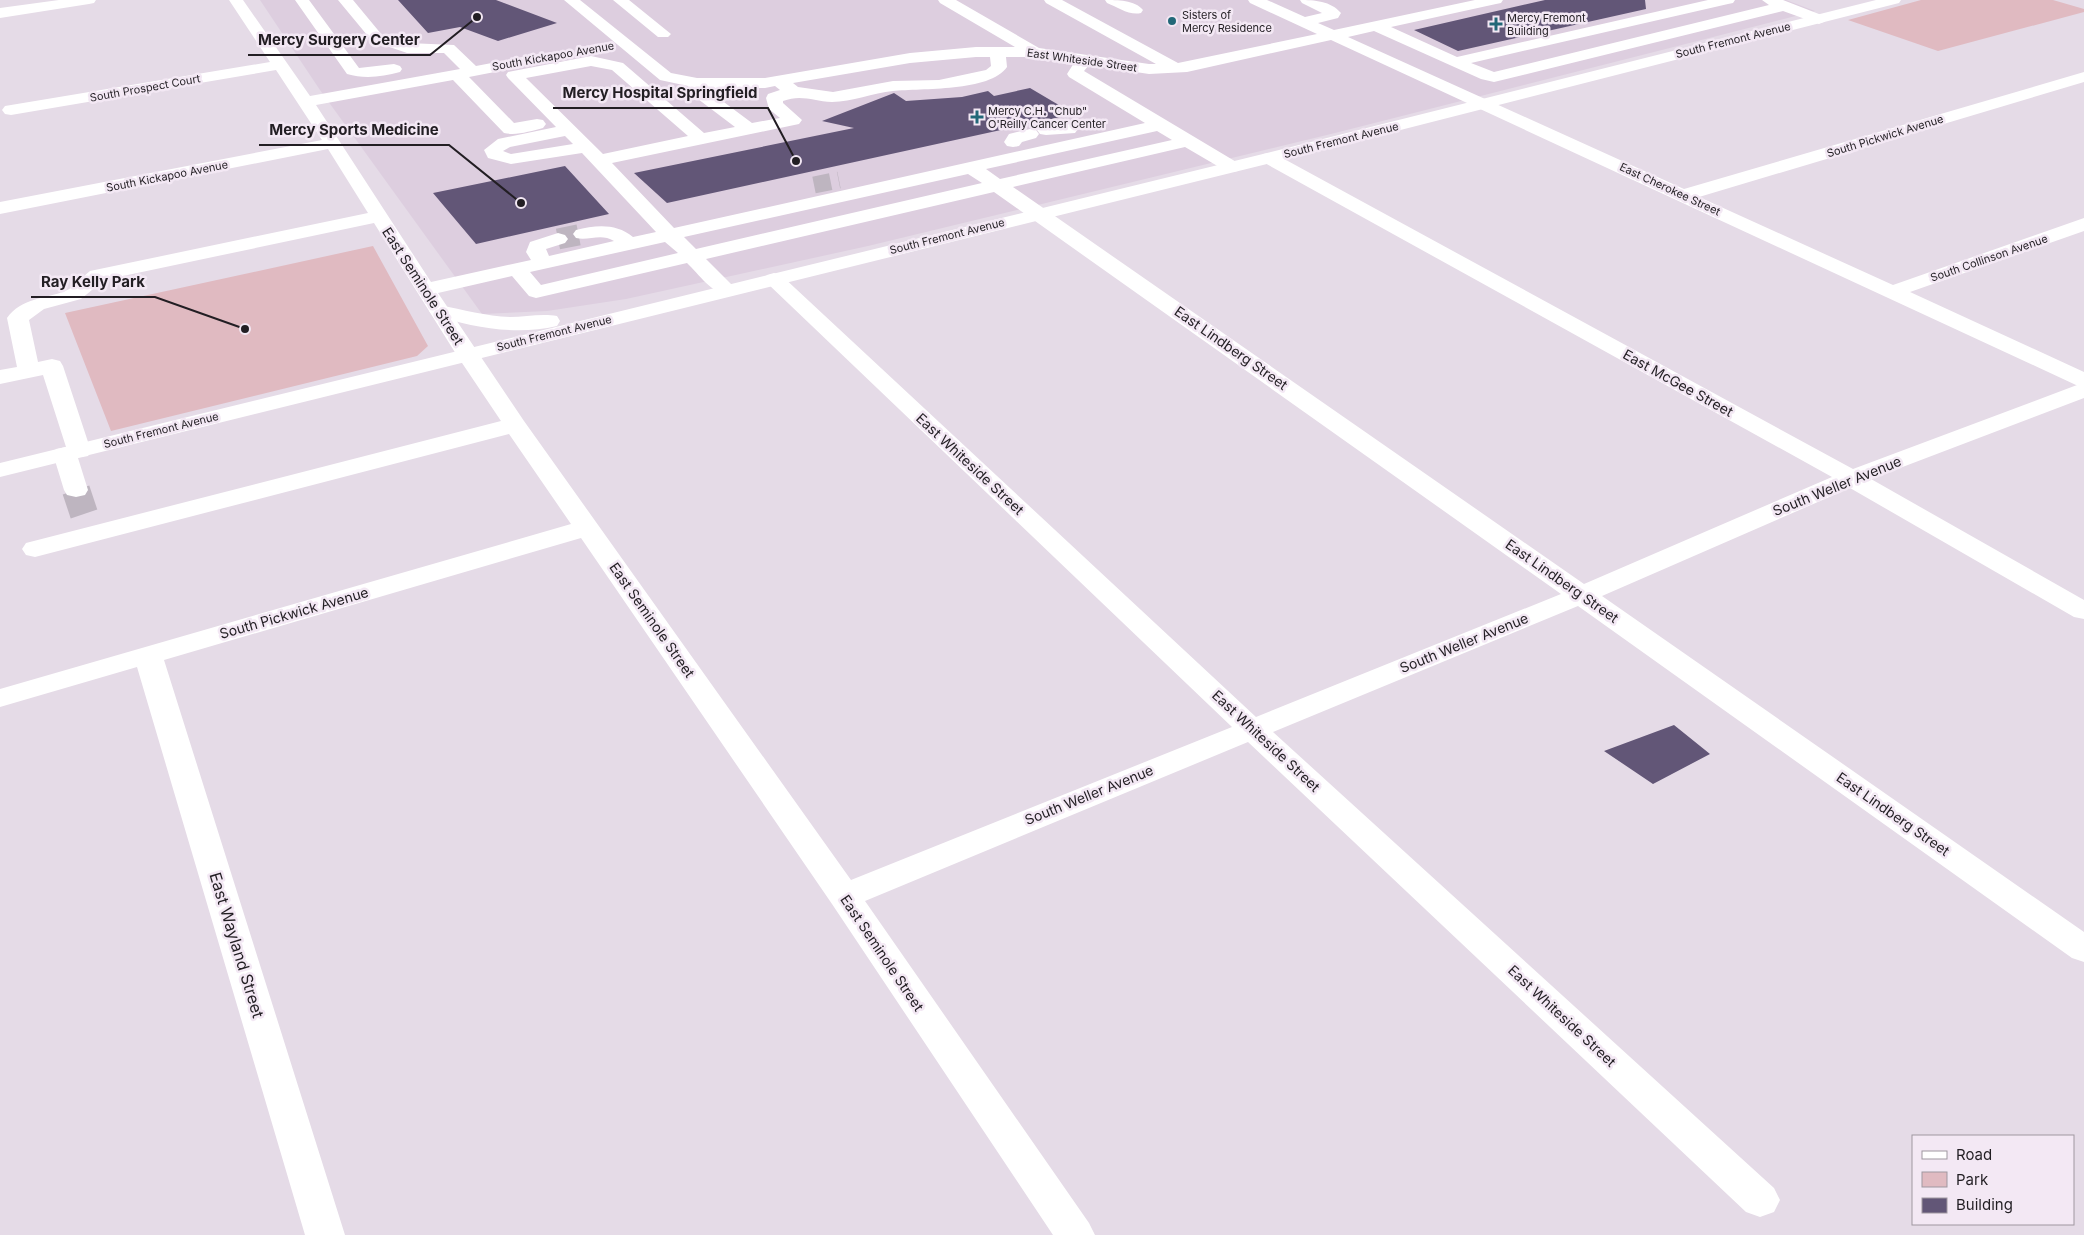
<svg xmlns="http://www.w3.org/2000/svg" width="2084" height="1235" viewBox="0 0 2084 1235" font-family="Inter,sans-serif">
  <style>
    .built { fill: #ddcedf }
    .green { fill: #e0bac1 }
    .building { fill: #625677 }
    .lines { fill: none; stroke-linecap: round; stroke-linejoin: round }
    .minor-tunnel-far2 { stroke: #beb5c0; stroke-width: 17; stroke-dasharray: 17 8; stroke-linecap: butt }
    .minor-tunnel-far1 { stroke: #beb5c0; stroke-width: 21; stroke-dasharray: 21 11; stroke-linecap: butt }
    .minor-tunnel { stroke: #beb5c0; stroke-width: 28; stroke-dasharray: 28 14; stroke-linecap: butt }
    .minor { fill: #fff; fill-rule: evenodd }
    .major { fill: #fff; fill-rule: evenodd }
    .poi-dot { fill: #226878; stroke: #f3e8f4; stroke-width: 2 }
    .labels { text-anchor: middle; stroke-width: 5; stroke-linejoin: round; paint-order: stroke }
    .far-poi-label { font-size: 11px; fill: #221e23; stroke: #f3e8f4; text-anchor: start }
    .far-street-label { font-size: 11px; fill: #221e23; stroke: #f3e8f4 }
    .street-label { font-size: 14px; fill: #221e23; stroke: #f3e8f4 }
    .near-street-label { font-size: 16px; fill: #221e23; stroke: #f3e8f4 }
    .leader { fill: none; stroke: #221e23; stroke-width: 2 }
    .callout-dot { fill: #221e23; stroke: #f3e8f4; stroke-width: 2 }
    .callout-label { font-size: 15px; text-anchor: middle; font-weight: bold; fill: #221e23; stroke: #f3e8f4; stroke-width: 5; stroke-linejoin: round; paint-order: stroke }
  </style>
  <rect width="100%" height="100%" fill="#e5dbe7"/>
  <path class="built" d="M260,0H1786L1815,11L1335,133L868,246L626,299L547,311L482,314L320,90Z"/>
  <path class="green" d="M1921,0H2053L2084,9V12L1938,51L1848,20Z
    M373,246L428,346L417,356L111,431L65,313Z"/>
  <path class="building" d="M398,0H496L557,23L498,41L460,27L428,33Z
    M1545,0H1645L1646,9L1458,51L1414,30Z
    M1030,88L1074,114L667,203L634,173L854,128L822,121L894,93L906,101L962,97L988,91L994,96Z
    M565,166L609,214L476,244L433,193Z
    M1674,725L1710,754L1653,784L1604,751Z"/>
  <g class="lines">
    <path class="minor-tunnel-far2" d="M814,185L839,180"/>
    <path class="minor-tunnel-far1" d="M558,239L583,234"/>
    <path class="minor-tunnel" d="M76,490L84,514"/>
    <path class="minor" d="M59,0H96L94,3L89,4L0,18V8Z
      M229,0H243L310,96L460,69L444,53H407L372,41L338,0H353L382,35L408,43L454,45L476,66L534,55L540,57L542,60L540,63L469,77L514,123L537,119L543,120L546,124L543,128C531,131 516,136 504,133L453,80L316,105L431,282L531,260L526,252L530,242L558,233L565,235L568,239L565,243L546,249L549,256L614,241C601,233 589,241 576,238L573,234L576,230C596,225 616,223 633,237L656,232L582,153L511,164L488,158L484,150L498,139L556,127L508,78L506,75L508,72L591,56L623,63L704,133L735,127L690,93L688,86L660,80L564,0H580L671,73L697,78H765L910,53L976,47H1015L940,3L938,0H956L1039,48L1149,64H1156L1046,3L1044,0H1062L1178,63L1317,34L1250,3L1248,0H1267L1305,17L1322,13L1302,3L1300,0C1314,0 1331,1 1341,13L1338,18L1318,23L1334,30L1475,0H1503L1501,3L1496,4L1391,27L1457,57L1708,0H1735L1733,3L1728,4L1471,63L1494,72L1769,5L1762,0H1783L1824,16L1827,19L1824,22L1819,24L1783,11L1494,82L1481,79L1374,31L1348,37L1684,189L2084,72V82L1699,197L1893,285L2084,218V231L1910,292L2084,372V398L1871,479L2084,600V619L2074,617L1850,488L1602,596L2084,932V962L2072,958L1578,606L1273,732L1774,1188L1780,1200L1774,1212L1760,1217L1746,1212L1248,742L865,901L1089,1223L1095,1235H1053L832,904L581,538L164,660L345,1235H305L137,667L0,707V689L571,524L509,434L35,557L26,555L22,549L26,543L501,421L456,354L374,223L104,280L81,299L44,309L29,320L38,362L52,359L60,361L63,366L91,451L88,456L78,458L88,490L85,495L76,497L67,495L64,490L53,454L56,449L66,447L43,375L0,384V370L17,367L7,318C21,298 45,299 65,291C74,288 82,277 90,271L368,213L328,149L0,214V202L322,140L276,70L11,115L5,114L2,110L5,106L11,105L270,62ZM1331,40L2076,385H2077L1853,469L1275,154L1269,153L1263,154L1260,158L1263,162L1832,477L1584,584L1013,187L1185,147L1226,171L1232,172L1238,171L1241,167L1238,163L1084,71L1089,65L1149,74L1187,72ZM976,57H990L991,66L986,70L939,80L893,81L833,92L798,87L793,83L910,63ZM1006,57H1035L1074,63L1067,74L1069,77L1145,123L674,228L612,163L799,124L802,120L783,103V101C801,94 813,101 832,102C852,102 873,93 893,91C921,88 990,92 1007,67ZM591,66L612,70L688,136L603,154L526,78ZM775,86L780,90L768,94L766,98L769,109L780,118L752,123L705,88H765ZM1157,131L1172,140L1000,179L986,169ZM565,136L573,144L511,154L503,151L510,147ZM968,174L982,183L696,249L684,237ZM994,192L1561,594L1256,717L781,275L774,273L767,275L764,279L767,283L1232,727L851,880L524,421L438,293L512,276L529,296L536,298L687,263C700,275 715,299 734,294L737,290L706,259ZM665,242L678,253L541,285L530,272Z
      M295,0H309L359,68L394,64L400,66L402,69L400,72C382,77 364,79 347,74Z
      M613,0H629L671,34L668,37H658Z
      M1105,0C1117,0 1135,0 1143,10L1141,13C1130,16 1117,7 1107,3Z
      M1069,124L1075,125L1078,129L1075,133L1046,135L1040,134L1037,130L1040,126Z
      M1030,129L1036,130L1039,134L1036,138L1022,142L1019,146L1013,147L1007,146L1004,142L1009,134Z"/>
    <path class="major" d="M1876,0H1901L1899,3L1275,162L0,477V463L1267,153Z
      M440,305C463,310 486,316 510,317C525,317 542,313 557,316L560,321L557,326C515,336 472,327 433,315L429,311L433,307Z"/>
  </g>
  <g class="poi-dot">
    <circle cx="1172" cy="21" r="5"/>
    <path d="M1493.5 16.5h5v5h5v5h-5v5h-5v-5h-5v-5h5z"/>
    <path d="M974.5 109.5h5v5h5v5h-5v5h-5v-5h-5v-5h5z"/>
  </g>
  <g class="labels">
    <g class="far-poi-label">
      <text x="1182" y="19">Sisters of<tspan x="1182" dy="13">Mercy Residence</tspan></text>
      <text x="1507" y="22">Mercy Fremont<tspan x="1507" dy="13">Building</tspan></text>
      <text x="988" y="115">Mercy C.H. "Chub"<tspan x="988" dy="13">O'Reilly Cancer Center</tspan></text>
    </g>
    <g class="far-street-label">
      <text transform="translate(1733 40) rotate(-14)" y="4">South Fremont Avenue</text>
      <text transform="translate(553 56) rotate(-10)" y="4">South Kickapoo Avenue</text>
      <text transform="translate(1082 60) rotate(8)" y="4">East Whiteside Street</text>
      <text transform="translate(145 88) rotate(-10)" y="4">South Prospect Court</text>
      <text transform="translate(1885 136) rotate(-17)" y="4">South Pickwick Avenue</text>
      <text transform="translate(1341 140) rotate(-14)" y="4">South Fremont Avenue</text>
      <text transform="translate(167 176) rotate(-11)" y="4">South Kickapoo Avenue</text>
      <text transform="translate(1670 189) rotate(25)" y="4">East Cherokee Street</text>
      <text transform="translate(947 236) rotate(-14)" y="4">South Fremont Avenue</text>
      <text transform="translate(1989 258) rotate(-19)" y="4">South Collinson Avenue</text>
      <text transform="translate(554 333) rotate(-14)" y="4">South Fremont Avenue</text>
      <text transform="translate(161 430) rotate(-14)" y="4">South Fremont Avenue</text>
    </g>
    <g class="street-label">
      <text transform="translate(423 286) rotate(57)" y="5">East Seminole Street</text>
      <text transform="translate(1231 348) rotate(35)" y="5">East Lindberg Street</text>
      <text transform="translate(1678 383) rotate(29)" y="5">East McGee Street</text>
      <text transform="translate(970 464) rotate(43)" y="5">East Whiteside Street</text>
      <text transform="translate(1837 486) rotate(-22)" y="5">South Weller Avenue</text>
      <text transform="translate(1562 581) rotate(35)" y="5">East Lindberg Street</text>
      <text transform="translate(294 613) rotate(-16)" y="5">South Pickwick Avenue</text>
      <text transform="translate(652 620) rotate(55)" y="5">East Seminole Street</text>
      <text transform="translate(1464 643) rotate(-22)" y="5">South Weller Avenue</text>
      <text transform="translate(1266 741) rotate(43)" y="5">East Whiteside Street</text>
      <text transform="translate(1089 795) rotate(-22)" y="5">South Weller Avenue</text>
      <text transform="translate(1893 814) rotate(35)" y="5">East Lindberg Street</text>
      <text transform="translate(882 953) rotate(56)" y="5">East Seminole Street</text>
      <text transform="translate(1562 1016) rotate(43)" y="5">East Whiteside Street</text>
    </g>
    <g class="near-street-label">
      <text transform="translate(237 945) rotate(73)" y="6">East Wayland Street</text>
    </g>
  </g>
  <path class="leader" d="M477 17L430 55H248M796 161L768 108H553M521 203L449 145H259M245 329L155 297H31"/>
  <g class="callout-dot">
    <circle cx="477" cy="17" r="5"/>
    <circle cx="796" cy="161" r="5"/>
    <circle cx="521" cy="203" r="5"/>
    <circle cx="245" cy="329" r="5"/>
  </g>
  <g class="callout-label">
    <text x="339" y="45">Mercy Surgery Center</text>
    <text x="660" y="98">Mercy Hospital Springfield</text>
    <text x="354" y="135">Mercy Sports Medicine</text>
    <text x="93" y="287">Ray Kelly Park</text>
  </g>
  <rect x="1912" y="1135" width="162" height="90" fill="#f3e8f4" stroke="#9f97a0"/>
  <rect x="1922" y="1151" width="25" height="8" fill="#ffffff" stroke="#9f97a0"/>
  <text x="1956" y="1160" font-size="15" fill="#221e23">Road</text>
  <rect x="1922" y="1172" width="25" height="15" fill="#e0bac1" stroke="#9f97a0"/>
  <text x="1956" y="1185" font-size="15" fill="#221e23">Park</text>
  <rect x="1922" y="1198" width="25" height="15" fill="#625677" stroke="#9f97a0"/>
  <text x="1956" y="1210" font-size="15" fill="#221e23">Building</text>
</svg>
